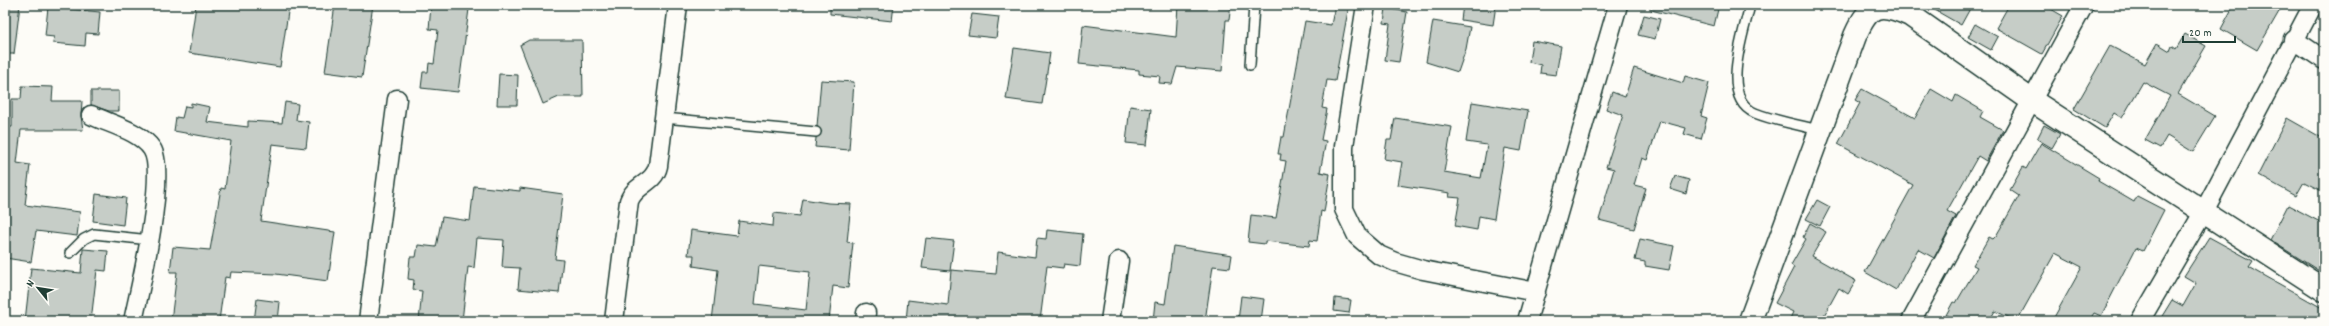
<svg xmlns="http://www.w3.org/2000/svg" width="2329" height="326" viewBox="0 0 2329 326" font-family="Dekko,sans-serif">
  <style>
    .building { fill: #c6cdc7; stroke: #1f3d34; fill-rule: evenodd }
    .lines { fill: none; stroke-linecap: round; stroke-linejoin: round }
    .service-casing { stroke: #1f3d34; stroke-width: 12 }
    .minor-casing { stroke: #1f3d34; stroke-width: 21 }
    .tertiary-casing { stroke: #1f3d34; stroke-width: 25 }
    .service { stroke: #fdfcf7; stroke-width: 9 }
    .minor { stroke: #fdfcf7; stroke-width: 18 }
    .tertiary { stroke: #fdfcf7; stroke-width: 22 }
  </style>
  <rect width="100%" height="100%" fill="#fdfcf7"/>
  <filter id="ink" filterUnits="userSpaceOnUse"><feTurbulence type="fractalNoise" baseFrequency=".025" numOctaves="2"/><feDisplacementMap in="SourceGraphic" scale="8" xChannelSelector="R" yChannelSelector="G"/><feConvolveMatrix kernelMatrix="1 2 1 2 8 2 1 2 1" color-interpolation-filters="sRGB"/></filter>
  <g filter="url(#ink)">
    <path class="building" d="M5,5H20L14,54H5Z
      M196,5H289L280,67L189,53Z
      M335,5H373L362,77L325,72Z
      M830,5H894L892,21L830,14Z
      M1178,5H1231L1229,20H1226L1222,71L1177,67L1172,84L1159,83L1160,76L1139,74V70L1079,64L1083,25L1176,37Z
      M1335,5H1349L1335,81L1327,80L1322,108L1327,109L1321,140L1326,141L1320,172L1330,174L1324,212L1321,211L1317,241L1310,240L1309,246L1265,241V244L1248,242L1251,215L1276,218L1286,161L1280,160L1281,154H1278L1281,137H1284L1305,21L1331,25Z
      M1463,5H1496L1493,25L1461,20Z
      M1652,5H1719L1714,26L1651,10Z
      M1926,5H1972L1961,25Z
      M2009,5H2044L2063,16L2042,54L1996,28Z
      M2234,5H2272L2280,10L2257,50L2221,29Z
      M431,6L469,9L458,92L421,88L423,72H428L429,63L434,64L438,30L429,29Z
      M48,7L100,12L98,34L86,33L85,46L53,43L54,37L45,36Z
      M1386,8L1407,12L1399,62L1385,60L1390,24L1384,23Z
      M972,14L999,17L996,38L968,35Z
      M1644,15L1660,19L1655,39L1638,35Z
      M1433,21L1470,27L1466,49L1458,72L1426,62Z
      M1975,24L1998,37L1991,50L1968,37Z
      M2185,34L2206,46L2178,94L2215,116L2193,152L2167,136L2160,148L2145,140L2170,96L2143,82L2122,118L2114,113L2105,128L2074,109L2110,46L2145,64L2157,43L2170,51L2172,46L2176,49Z
      M529,40H582L583,97H559L543,104L520,45Z
      M1532,41L1561,46L1556,75L1540,73L1541,65L1529,62Z
      M1014,48L1050,53L1042,104L1006,99Z
      M1634,68L1683,83L1685,76L1709,83L1701,116L1707,118L1701,139L1684,134L1686,128L1660,121L1647,160L1642,158L1634,185L1646,188L1634,229L1599,220L1614,169L1606,167L1623,115L1606,109L1612,92L1625,97Z
      M499,74L518,75L517,105H497Z
      M821,80L854,82L849,150L815,147L816,138L822,132L817,126Z
      M22,86L53,87L52,101H82L81,116L83,130H21L17,163L30,165L25,205L80,212L77,236L36,231L31,262L5,258V127H12V99H21Z
      M1862,89L1915,118L1931,89L1953,102L1956,95L1983,111L1980,117L2003,130L1986,161L1978,156L1947,211L1956,216L1934,258L1918,249L1896,290L1865,272L1913,185L1838,144L1860,103L1855,100Z
      M91,91H119V111H109L91,105Z
      M285,102L298,104L296,120L309,122L306,148L272,144L261,221L335,232L328,281L276,274L231,272L230,278L225,277L219,321H171L177,272H170L173,247L210,250L221,188L225,189L231,141L174,131L176,117L182,118L185,106L191,107V103L210,107L207,122L248,127V121L282,123Z
      M1472,102L1528,111L1521,151L1505,148L1494,219L1479,216L1477,230L1455,226L1460,198L1449,197L1450,193L1398,185L1402,162L1384,159L1387,140H1391L1395,118L1452,127L1444,172L1481,178L1487,145L1466,142Z
      M1130,106L1151,109L1147,145L1126,143Z
      M2287,118L2324,139V192L2304,182L2296,196L2258,175Z
      M2044,125L2060,134L2052,148L2037,139Z
      M2041,143L2099,178L2098,181L2134,202L2137,196L2164,210L2143,251L2136,248L2101,316L2094,313L2089,321H2052L2082,267L2055,253L2017,321L1995,311L1989,321H1946L1949,316L1946,315L1953,302L1956,303L1977,267L1973,265L1989,237L1993,239L1996,236L2019,196L2010,190L2023,167L2026,169Z
      M1675,176L1689,180L1686,194L1670,189Z
      M474,186L520,191V188L563,194L555,259L563,260L559,293L518,289L520,268L502,267L504,240L477,238L474,268L468,267L462,321H419L422,291L413,290L414,280L408,279L410,257H416L418,245L436,247L442,217L470,221Z
      M96,194L126,198L123,225L93,221Z
      M803,199L828,203L851,204L847,242L853,243L848,288L833,286L829,321H712L718,270L693,266L694,255H688L691,230L737,236L739,221L773,226L774,213L800,216ZM759,266L810,272L806,310L755,304Z
      M1817,200L1830,207L1820,226L1806,219Z
      M2288,205L2324,224V241L2318,253L2324,256V274L2270,240Z
      M1810,223L1826,232L1812,256L1856,281L1848,294L1839,288L1821,321H1789L1793,312L1775,303L1794,267L1791,265L1806,239L1803,237Z
      M1047,230L1083,234L1080,266L1064,264L1063,268L1047,266L1040,321H906L908,300L948,305L951,270L996,274L998,252L1035,257L1037,238L1046,239Z
      M2209,237L2253,261L2249,267L2324,309V321H2159L2172,300L2183,306L2196,283L2184,276Z
      M926,238L954,241L950,271L922,268Z
      M1640,239L1674,246L1669,270L1645,266V262L1635,260Z
      M1173,246L1232,255L1230,268L1213,266L1205,321H1153L1155,302L1165,304Z
      M83,249L108,251L106,271L97,270L91,321H25L31,268L81,273Z
      M1241,296L1264,299L1261,321H1238Z
      M1335,298L1351,300L1349,313L1334,311Z
      M257,299L280,302L278,321H254Z"/>
    <g class="lines">
      <defs>
        <path id="service" d="M1750,5C1744,33 1719,98 1755,113C1775,121 1799,125 1820,130
          M1250,65L1254,5
          M664,118L816,132
          M70,253L84,239L94,234L150,240"/>
        <path id="minor" d="M1366,5L1344,146V209L1357,236L1379,255L1395,262L1423,270L1536,292
          M2293,39L2324,60
          M91,115C110,124 140,131 152,149C167,173 140,290 133,321
          M368,321L397,99
          M614,321L629,201C635,184 654,184 658,166L678,5
          M865,321L866,313
          M1110,321L1119,261
          M1527,321L1618,5
          M1911,321L2084,5
          M2140,321L2203,213L2313,5"/>
        <path id="tertiary" d="M1750,321L1855,36C1869,4 1878,1 1910,15L2031,100L2324,290"/>
      </defs>
      <use href="#service" class="service-casing"/>
      <use href="#minor" class="minor-casing"/>
      <use href="#tertiary" class="tertiary-casing"/>
      <use href="#service" class="service"/>
      <use href="#minor" class="minor"/>
      <use href="#tertiary" class="tertiary"/>
    </g>
  </g>
  <rect width="2329" height="326" fill="none" stroke="#fdfcf7" stroke-width="20"/>
  <rect x="10" y="10" width="2309" height="306" fill="none" stroke="#1f3d34" stroke-width="1.5" filter="url(#ink)"/>
  <g transform="translate(38 288) rotate(300)" stroke="#fdfcf7" stroke-width="3" paint-order="stroke">
  <path d="M0-3L7 15L0 10L-7 15Z" fill="#1f3d34"/>
  <text y="-6" font-size="11" font-weight="bold" text-anchor="middle" fill="#1f3d34">N</text>
  </g>
  <path d="M2183 36v6h52v-6" fill="none" stroke="#1f3d34" stroke-width="2"/>
  <text x="2189" y="36" font-size="12" fill="#1f3d34" stroke="#fdfcf7" stroke-width="3" paint-order="stroke">20 m</text>
</svg>
